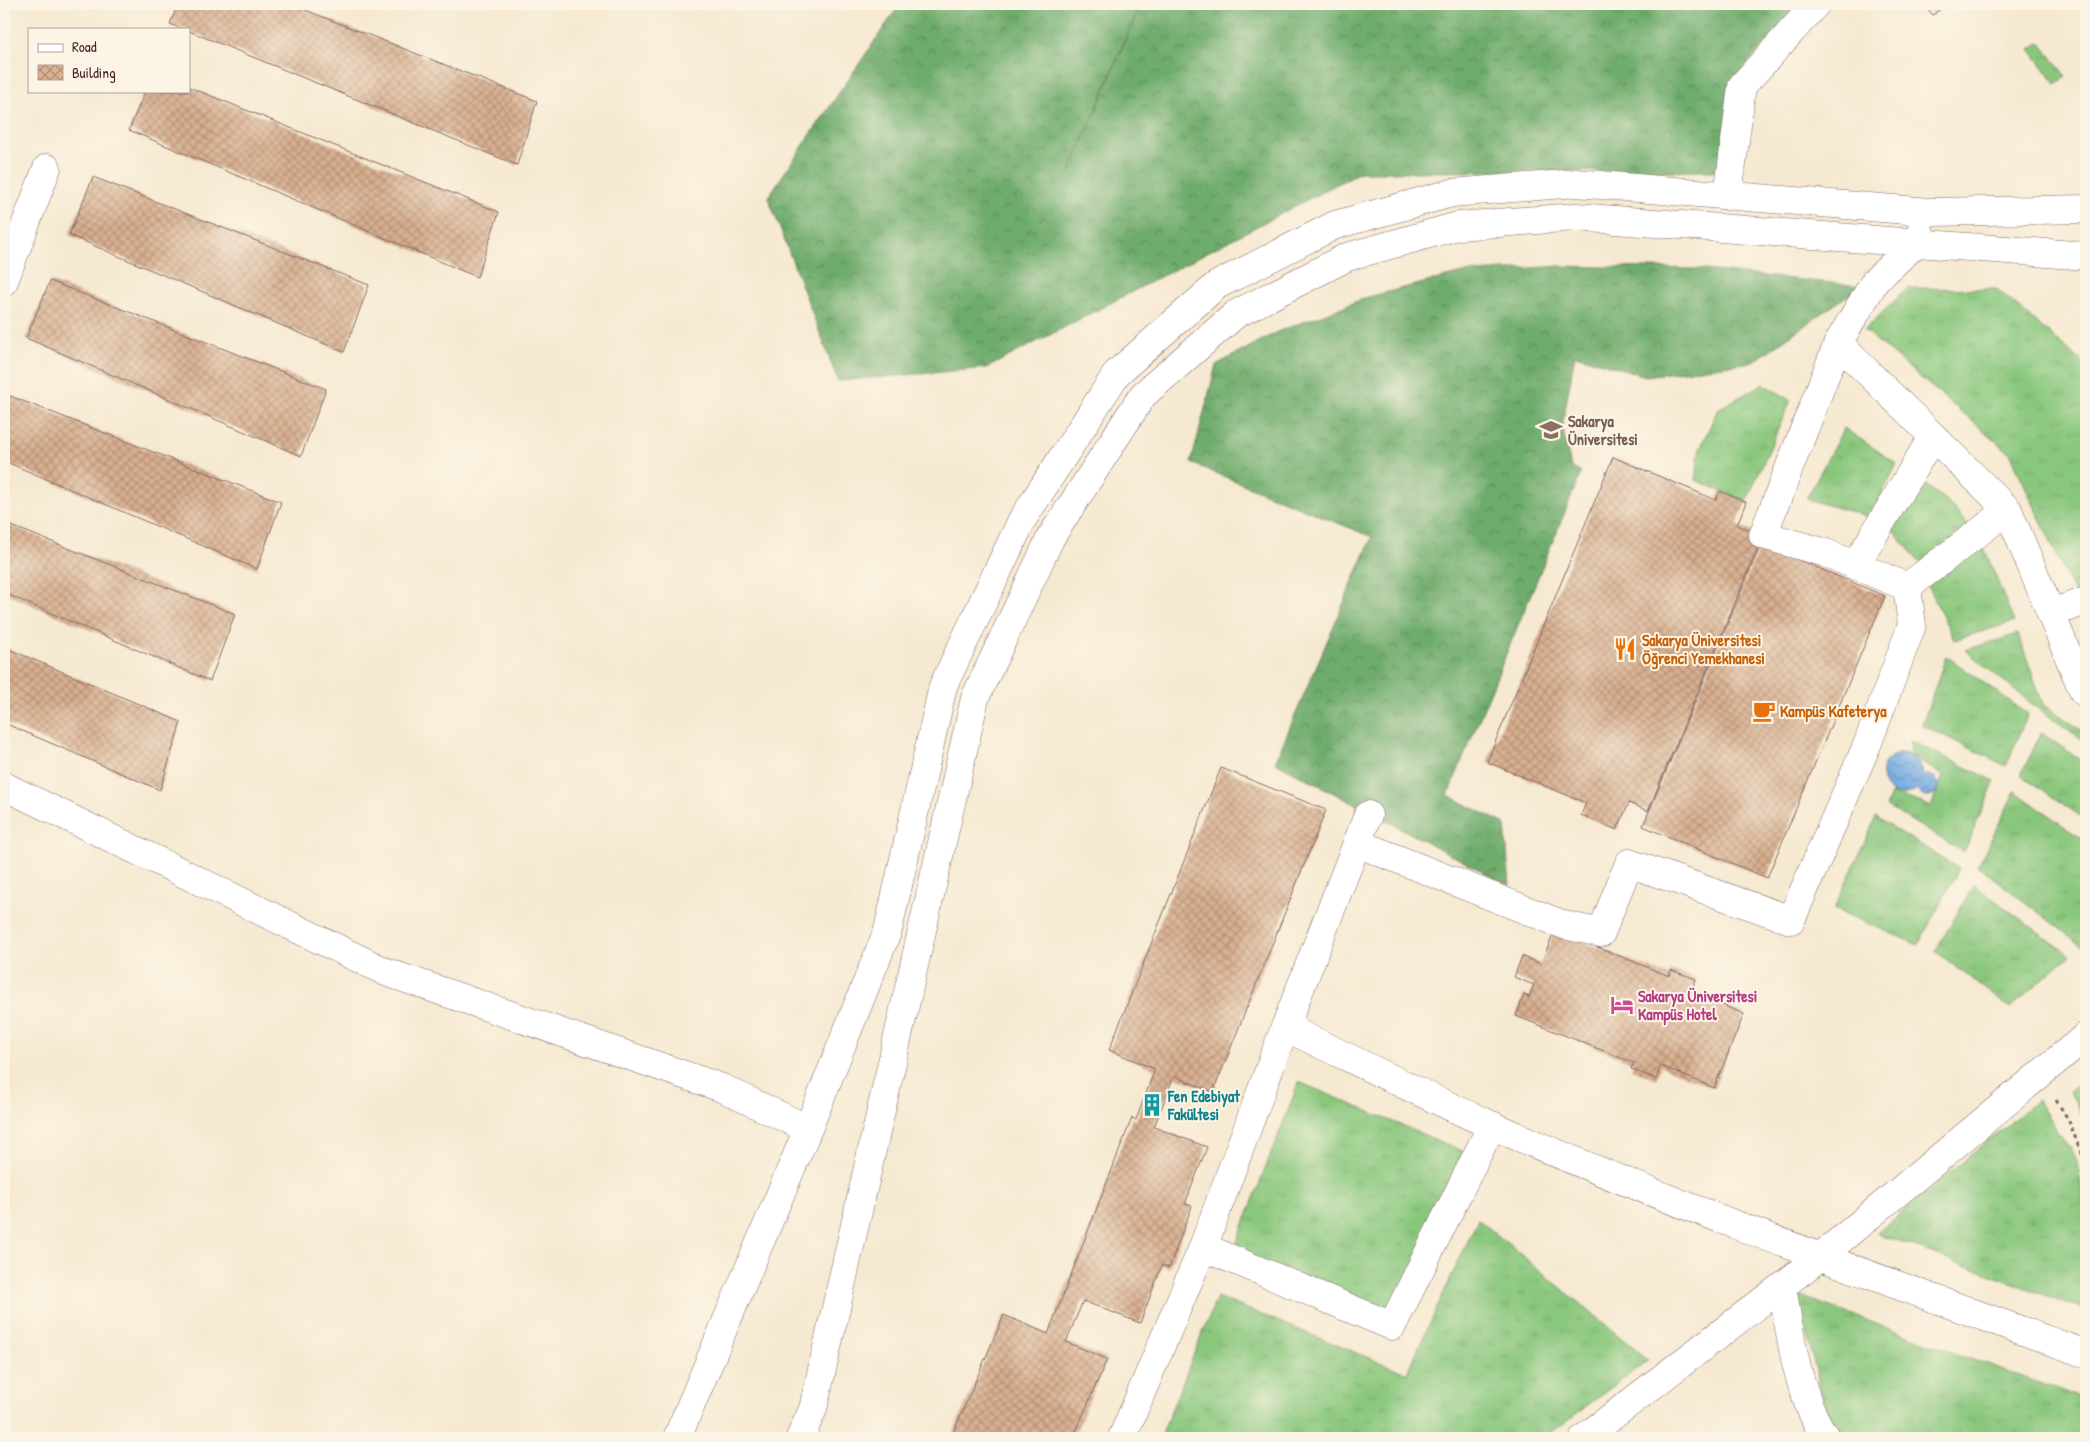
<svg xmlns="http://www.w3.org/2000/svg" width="2090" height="1442" viewBox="0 0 2090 1442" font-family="'Patrick Hand',sans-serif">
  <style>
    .grass { fill: url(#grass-tufts); stroke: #6a7354 }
    .forest { fill: url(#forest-crowns); stroke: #5c664c }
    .water { fill: url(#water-waves); stroke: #5f6587 }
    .building { fill: url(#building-cross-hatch) }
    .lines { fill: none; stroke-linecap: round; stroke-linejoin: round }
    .minor-casing { stroke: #866665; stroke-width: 29 }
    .path { stroke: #866665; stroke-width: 3; stroke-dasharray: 4 4; stroke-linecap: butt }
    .minor { stroke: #fff; stroke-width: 28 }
    .labels { text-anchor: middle; stroke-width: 4; stroke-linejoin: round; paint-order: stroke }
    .education-label { font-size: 16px; font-weight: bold; fill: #785e54; stroke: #fcf5e5; text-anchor: start }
    .food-label { font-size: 16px; font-weight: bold; fill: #c56008; stroke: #fcf5e5; text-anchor: start }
    .hotel-label { font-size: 16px; font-weight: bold; fill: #b23c85; stroke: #fcf5e5; text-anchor: start }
    .culture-label { font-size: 16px; font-weight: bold; fill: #0d838f; stroke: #fcf5e5; text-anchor: start }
  </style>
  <defs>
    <pattern id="grass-tufts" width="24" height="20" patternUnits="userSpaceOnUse" patternTransform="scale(1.25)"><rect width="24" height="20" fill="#89c77d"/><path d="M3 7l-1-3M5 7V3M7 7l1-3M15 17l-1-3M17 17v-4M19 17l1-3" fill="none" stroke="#78aa6c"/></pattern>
    <pattern id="forest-crowns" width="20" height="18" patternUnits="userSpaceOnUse" patternTransform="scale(1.25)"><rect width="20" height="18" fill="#6eac6c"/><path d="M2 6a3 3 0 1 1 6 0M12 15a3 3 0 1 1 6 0" fill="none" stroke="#5c8b59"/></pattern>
    <pattern id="water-waves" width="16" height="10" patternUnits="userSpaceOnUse" patternTransform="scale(1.25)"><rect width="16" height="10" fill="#74abe3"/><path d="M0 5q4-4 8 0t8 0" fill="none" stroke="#618bb8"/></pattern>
    <pattern id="building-cross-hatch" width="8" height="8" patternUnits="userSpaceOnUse" patternTransform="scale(1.25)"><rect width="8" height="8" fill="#d9b090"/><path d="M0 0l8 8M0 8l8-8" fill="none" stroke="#b28f76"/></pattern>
  </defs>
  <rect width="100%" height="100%" fill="#fcf5e5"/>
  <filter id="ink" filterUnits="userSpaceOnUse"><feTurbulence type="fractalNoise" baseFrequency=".02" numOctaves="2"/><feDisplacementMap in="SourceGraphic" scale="10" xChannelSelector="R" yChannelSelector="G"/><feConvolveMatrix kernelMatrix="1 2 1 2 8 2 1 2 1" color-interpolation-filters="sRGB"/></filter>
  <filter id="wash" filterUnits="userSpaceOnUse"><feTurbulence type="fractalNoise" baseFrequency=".0096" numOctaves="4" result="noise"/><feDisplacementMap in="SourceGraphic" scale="20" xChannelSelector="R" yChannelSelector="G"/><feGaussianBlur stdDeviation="1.12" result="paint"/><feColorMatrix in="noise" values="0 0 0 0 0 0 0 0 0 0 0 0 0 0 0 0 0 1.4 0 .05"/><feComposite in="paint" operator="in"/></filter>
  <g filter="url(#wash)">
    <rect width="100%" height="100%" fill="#f6e9d1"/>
    <path class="grass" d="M2040,42L2066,77L2056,84L2030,49Z
      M1908,288L1997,289L2086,365V599L2078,602L2010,453L1864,330Z
      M1763,384L1791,400L1746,502L1696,480L1699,451L1718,409Z
      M1844,428L1897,464L1870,517L1806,499Z
      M1919,480L1948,502L1973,531L1920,563L1887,523Z
      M1984,548L2014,622L1954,640L1925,579Z
      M2018,634L2043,704L2086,733V742L2037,708L1965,650Z
      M1946,656L2028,714L2006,766L1922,725Z
      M2041,733L2086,763V820L2021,775Z
      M1911,741L1995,781L1964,852L1886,806L1892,793L1931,806L1943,776L1910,754Z
      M2015,791L2086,842L2085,948L1978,866Z
      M1876,817L1959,869L1918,945L1834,909Z
      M1974,885L2070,955L2010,1008L1935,951Z
      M2086,1079V1122L2070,1092Z
      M1299,1082L1467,1153L1399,1326L1233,1252Z
      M2037,1100L2078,1161L2086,1226V1310L1877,1233Z
      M1478,1219L1648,1360L1544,1438H1160L1217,1297L1407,1373Z
      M1797,1295L2086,1400V1438H1841L1829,1423Z"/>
    <path class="forest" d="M900,4H1140L1070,172L1141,4H1803L1747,64L1722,171L1360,172L987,368L838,381L768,197Z
      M1559,266L1696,269L1861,286L1753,362L1646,376L1575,355L1562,426L1571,467L1581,473L1448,795L1505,824L1510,886L1275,762L1372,537L1191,463L1216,365L1277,332L1368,297L1462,273Z"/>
    <path class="water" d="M1902,753C1916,756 1922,763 1923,776L1928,775L1936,778L1939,786L1935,794C1927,800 1921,797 1917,789C1884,811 1865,759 1902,753Z"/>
    <g id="blocks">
      <path class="building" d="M178,4H290L537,101L517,165L189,31V29H182L170,24Z
        M1923,4H1946L1933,15Z
        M189,87L499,212L477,277L129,130L145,91H189Z
        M93,177L369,285L344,352L69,235Z
        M50,281L326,389L301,456L26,338Z
        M5,394L281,502L257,569L4,461V398Z
        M1613,457L1716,500L1720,491L1746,502L1737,525L1763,535L1648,811L1629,803L1617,830L1581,815L1586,803L1487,762Z
        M4,523L235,614L210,681L4,593Z
        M1761,544L1885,596L1767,878L1643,826Z
        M4,647L181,722L160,790L4,723Z
        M1221,768L1326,810L1213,1092L1174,1076L1154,1127L1207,1147L1185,1204L1192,1206L1169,1268L1162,1265L1140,1323L1083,1301L1066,1342L1107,1359L1073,1438H951L1004,1315L1048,1334L1132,1118L1136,1120L1155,1069L1109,1050Z
        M1555,930L1669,976L1671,970L1696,979L1691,992L1744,1014L1714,1088L1661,1066L1656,1079L1631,1069L1634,1063L1516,1016L1524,995L1529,997L1534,985L1514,977L1522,956L1541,964Z"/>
    </g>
  </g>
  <g filter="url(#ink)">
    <use href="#blocks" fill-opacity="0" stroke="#866665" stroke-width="1"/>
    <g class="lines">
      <defs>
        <path id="minor" d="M1728,196L1742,86L1816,4
          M1920,233L1916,243L1875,281L1838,343L2008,510L2083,691L2086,693
          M4,281L47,168
          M1855,566L1933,436
          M1907,587L2008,510
          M2051,613L2086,601
          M4,786L386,972L722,1088L808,1129
          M1357,843L1564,925L1601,933L1629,863L1791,920L1867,745L1912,625L1907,587L1826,553L1763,535L1838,343
          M1285,1027L1368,815
          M1492,1125L1392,1326L1203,1247L1285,1027C1354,1060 1423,1095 1493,1126C1687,1211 1887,1281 2086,1354
          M1782,1286C1790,1335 1798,1397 1826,1438
          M677,1438L808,1129L888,930L943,686L1022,520L1117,373L1217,285L1335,225L1452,193L1576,183L1930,212L2086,209
          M800,1438L813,1409L975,698L1051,537L1143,395L1236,314L1347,257L1458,226L1576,217L2086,256
          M1122,1438L1203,1247
          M1584,1438L1820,1257L2086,1036"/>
      </defs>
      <use href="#minor" class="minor-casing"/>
      <path class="path" d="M2056,1100L2068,1119L2086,1165"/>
      <use href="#minor" class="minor"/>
    </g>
  </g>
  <defs>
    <symbol id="university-bare" viewBox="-9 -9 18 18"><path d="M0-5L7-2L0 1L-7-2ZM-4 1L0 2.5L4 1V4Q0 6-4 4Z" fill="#8d6e63" stroke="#fcf5e5" stroke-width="2.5" paint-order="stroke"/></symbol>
    <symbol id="restaurant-bare" viewBox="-9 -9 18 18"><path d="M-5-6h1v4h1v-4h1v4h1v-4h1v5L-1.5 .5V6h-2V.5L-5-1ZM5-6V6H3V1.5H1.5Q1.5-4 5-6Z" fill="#e8710a" stroke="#fcf5e5" stroke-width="2.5" paint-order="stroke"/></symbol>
    <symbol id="cafe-bare" viewBox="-9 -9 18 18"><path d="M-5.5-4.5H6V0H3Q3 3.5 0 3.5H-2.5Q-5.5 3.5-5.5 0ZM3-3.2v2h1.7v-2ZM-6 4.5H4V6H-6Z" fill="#e8710a" stroke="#fcf5e5" stroke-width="2.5" paint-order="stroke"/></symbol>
    <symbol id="hotel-bare" viewBox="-9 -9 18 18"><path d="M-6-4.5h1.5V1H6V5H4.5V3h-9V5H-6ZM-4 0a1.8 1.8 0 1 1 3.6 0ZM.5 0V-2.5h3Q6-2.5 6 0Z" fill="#d1479c" stroke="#fcf5e5" stroke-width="2.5" paint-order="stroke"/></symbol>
    <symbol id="building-bare" viewBox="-9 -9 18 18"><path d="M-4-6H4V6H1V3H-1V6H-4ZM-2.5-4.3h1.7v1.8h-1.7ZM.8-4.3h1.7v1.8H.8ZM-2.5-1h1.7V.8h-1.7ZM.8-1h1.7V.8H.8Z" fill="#0f9aa8" stroke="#fcf5e5" stroke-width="2.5" paint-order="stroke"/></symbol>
  </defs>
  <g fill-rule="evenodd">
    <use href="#university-bare" x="1535" y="414" width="32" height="32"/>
    <use href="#restaurant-bare" x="1609" y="633" width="32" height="32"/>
    <use href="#cafe-bare" x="1748" y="695" width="32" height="32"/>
    <use href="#hotel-bare" x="1606" y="989" width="32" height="32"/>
    <use href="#building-bare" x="1136" y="1089" width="32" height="32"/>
  </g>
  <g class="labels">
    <g class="education-label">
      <text x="1568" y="427">Sakarya<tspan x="1568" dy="18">Üniversitesi</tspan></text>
    </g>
    <g class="food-label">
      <text x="1642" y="646">Sakarya Üniversitesi<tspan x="1642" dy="18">Öğrenci Yemekhanesi</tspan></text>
      <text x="1780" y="717">Kampüs Kafeterya</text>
    </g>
    <g class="hotel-label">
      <text x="1638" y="1002">Sakarya Üniversitesi<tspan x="1638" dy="18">Kampüs Hotel</tspan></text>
    </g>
    <g class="culture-label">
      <text x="1168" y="1102">Fen Edebiyat<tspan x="1168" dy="18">Fakültesi</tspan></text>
    </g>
  </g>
  <rect width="2090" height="1442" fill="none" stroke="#fcf5e5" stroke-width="20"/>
  <rect x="28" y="28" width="162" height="65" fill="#fcf5e5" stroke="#b59f9b"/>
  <rect x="38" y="44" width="25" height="8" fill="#ffffff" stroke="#b59f9b"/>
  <text x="72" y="52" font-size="15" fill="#4a1f2b">Road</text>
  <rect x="38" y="65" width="25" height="15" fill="url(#building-cross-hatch)" stroke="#b59f9b"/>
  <text x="72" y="78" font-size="15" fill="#4a1f2b">Building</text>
</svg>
